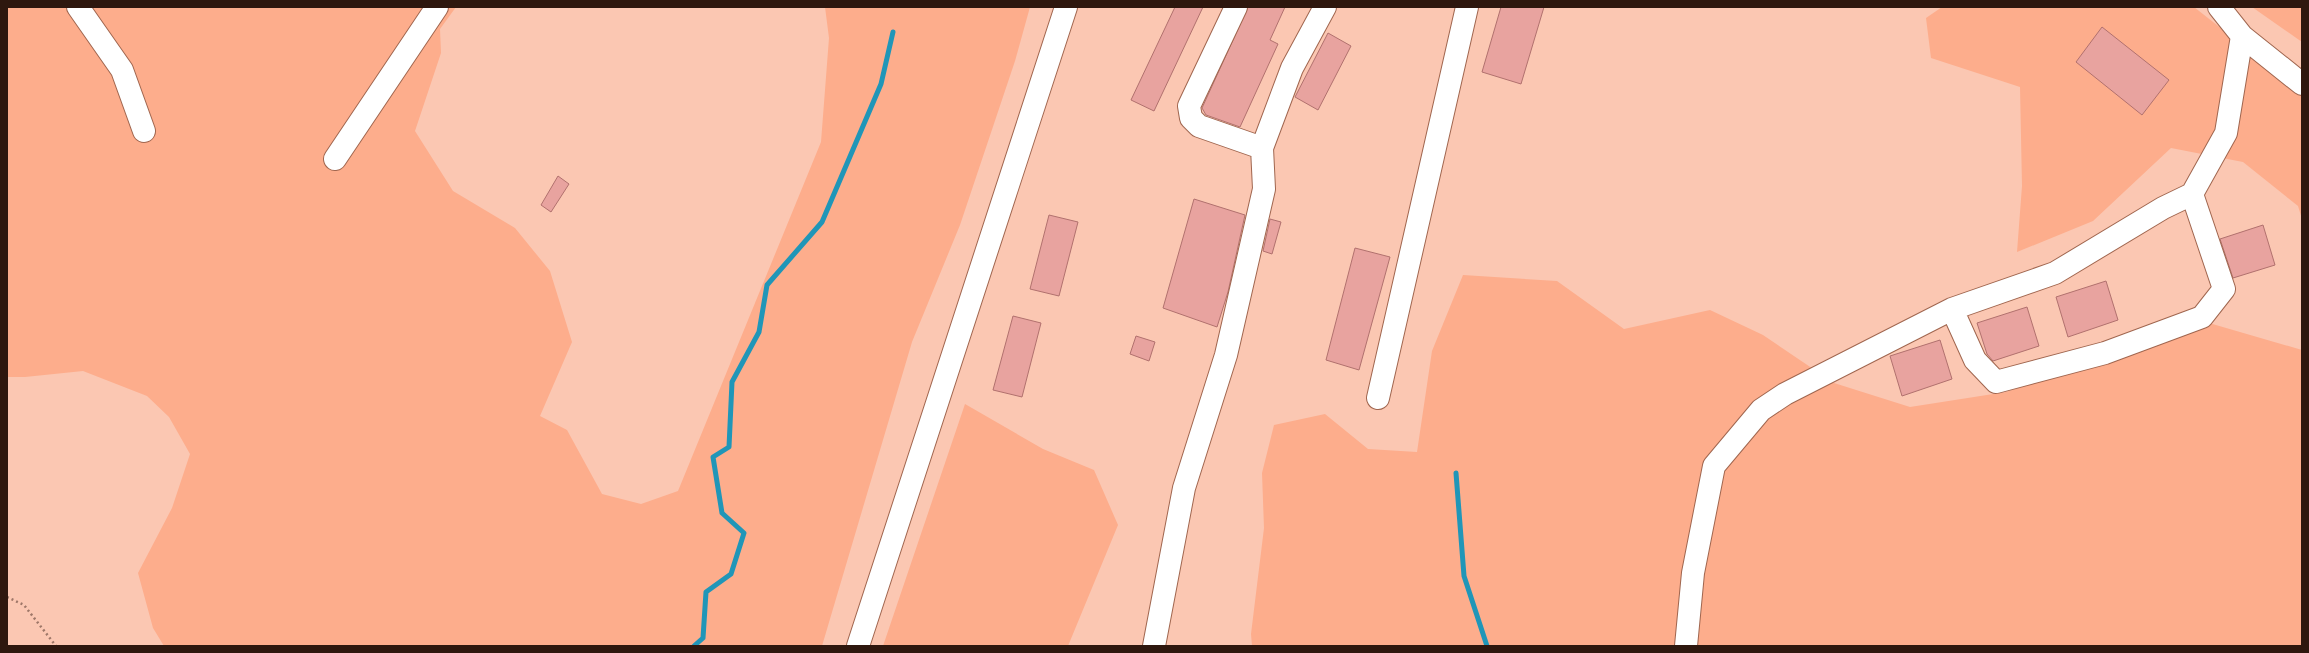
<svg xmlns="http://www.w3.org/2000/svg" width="2309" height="653" viewBox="0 0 2309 653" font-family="Mulish,sans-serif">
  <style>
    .green { fill: #fdad8c }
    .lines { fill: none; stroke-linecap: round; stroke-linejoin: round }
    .stream { stroke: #2096b8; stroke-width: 5 }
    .building { fill: #e8a39f; stroke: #b1716e }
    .minor-casing { stroke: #a0664f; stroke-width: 24 }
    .path { stroke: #9e7768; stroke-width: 2.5; stroke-dasharray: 2 3; stroke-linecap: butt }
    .minor { stroke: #fff; stroke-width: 22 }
  </style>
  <rect width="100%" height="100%" fill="#fbc7b2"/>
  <path class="green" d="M7,7H456L440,29L441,53L415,131L453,191L515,228L550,271L572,342L540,416L567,430L602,494L641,504L678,491L821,142L829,38L825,7H1030L1015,61L960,225L912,342L822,646H164L153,628L138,573L172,508L190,454L169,417L147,396L83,371L25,377H7Z
    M1942,7H2194L2302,92V219L2298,206L2243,162L2171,148L2093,221L2017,252L2022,186L2020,87L1931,58L1926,18Z
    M2252,7H2302V42Z
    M1463,275L1557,281L1624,329L1710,310L1763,335L1834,383L1910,407L2006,392L2209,323L2302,350V646H1252L1251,634L1264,528L1262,473L1274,425L1325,414L1368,449L1417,452L1432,351Z
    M965,404L1043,449L1094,470L1118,525L1068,646H883Z"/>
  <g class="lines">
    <path class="stream" d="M1456,473L1464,576L1487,646
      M694,646L703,638L706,592L731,574L744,533L722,513L713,457L729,447L732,382L759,332L767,285L822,222L881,84L893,32"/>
  </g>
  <path class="building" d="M1175,7H1203L1154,111L1131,100Z
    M1248,7H1285L1270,40L1278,44L1240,127L1206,115L1202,108Z
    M1501,7H1544L1521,84L1482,72Z
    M2102,27L2169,80L2142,115L2076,62Z
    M1328,33L1351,46L1318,110L1295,97Z
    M558,176L569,184L551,212L541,205Z
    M1194,199L1245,215L1228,292L1217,327L1163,308Z
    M1049,215L1078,222L1059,296L1030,289Z
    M1270,219L1281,222L1272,254L1263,251Z
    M2263,225L2275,265L2233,278L2220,239Z
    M1355,248L1390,257L1359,370L1326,360Z
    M2106,281L2118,320L2068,337L2056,297Z
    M2027,307L2039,346L1993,361L1987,354L1977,323Z
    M1013,316L1041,323L1022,397L993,390Z
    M1136,336L1155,342L1149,361L1130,354Z
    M1940,340L1952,379L1902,396L1890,356Z"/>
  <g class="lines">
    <defs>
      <path id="minor" d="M78,7L122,70L144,131
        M1236,7L1189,106L1191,118L1199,126L1262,148
        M2219,7L2242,36L2302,84
        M335,159L437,7
        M1952,309L1975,360L1996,382L2105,353L2202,317L2224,289L2192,194
        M1378,398L1467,7
        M858,646L1066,7
        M1154,646L1184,488L1226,355L1264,189L1262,148L1292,68L1325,7
        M1686,646L1693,573L1714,466L1761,410L1785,394L1952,309L2055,273L2163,208L2192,194L2226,133L2242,36"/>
    </defs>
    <use href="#minor" class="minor-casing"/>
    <path class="path" d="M7,597L24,605L56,646"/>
    <use href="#minor" class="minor"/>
  </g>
  <rect width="2309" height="653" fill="none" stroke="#2e170e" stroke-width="16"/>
</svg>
